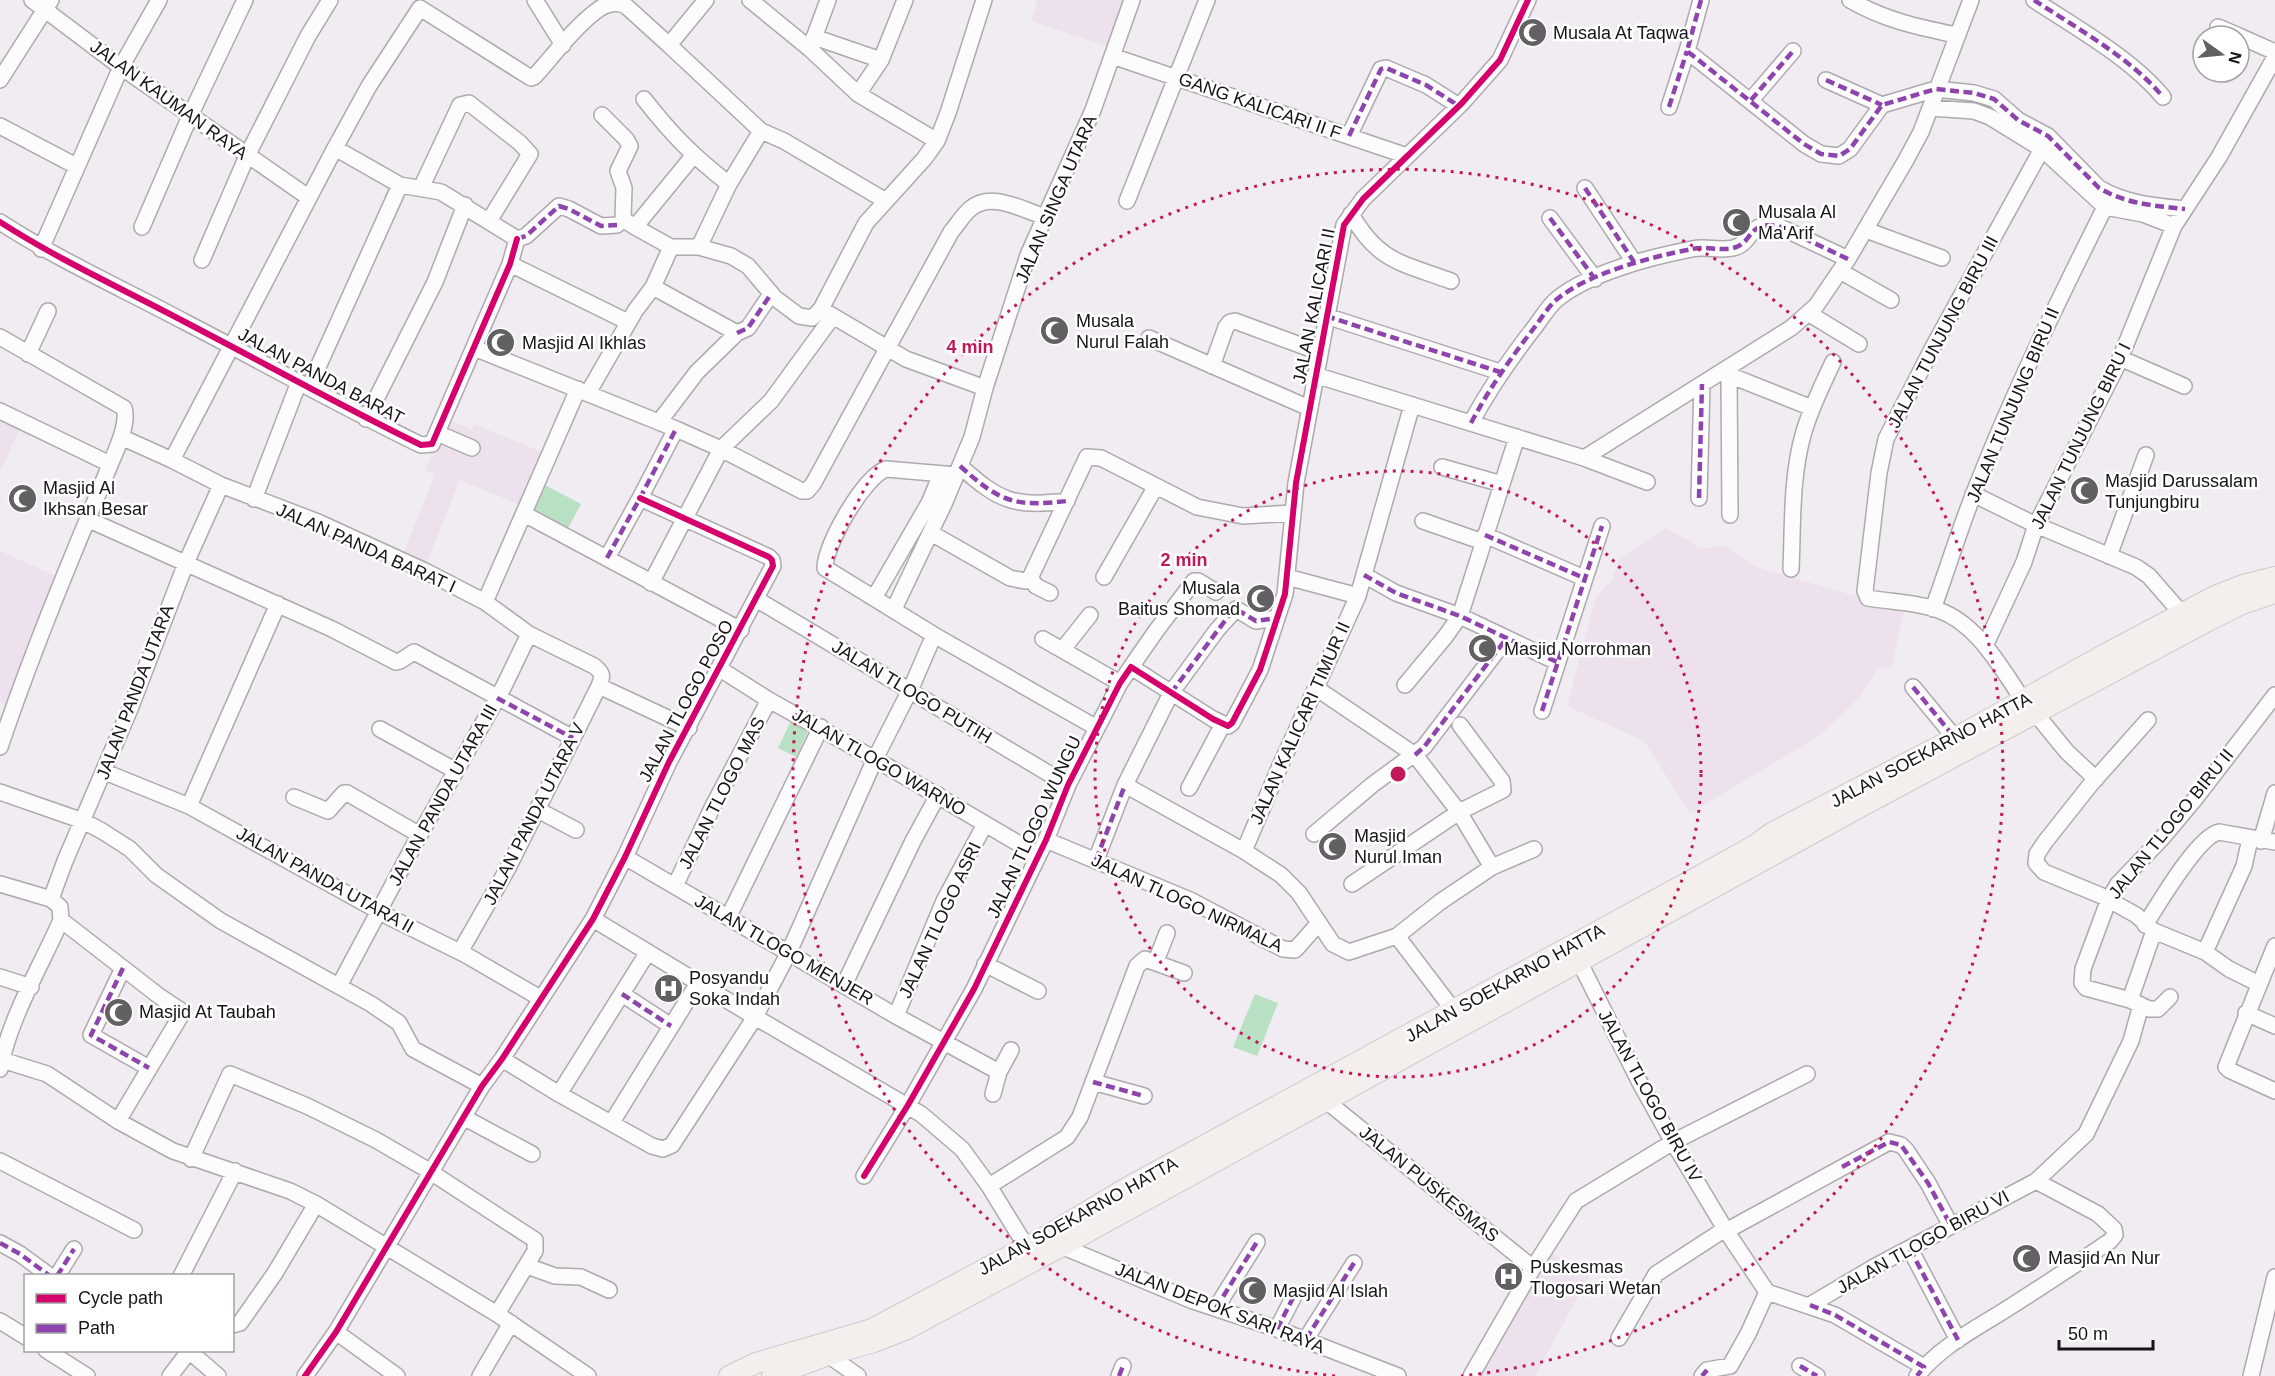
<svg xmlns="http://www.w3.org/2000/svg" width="2275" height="1376" viewBox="0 0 2275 1376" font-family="Helvetica,sans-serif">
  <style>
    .built { fill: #ece1ed }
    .green { fill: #b8e0c3 }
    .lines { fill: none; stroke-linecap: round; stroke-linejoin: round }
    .minor-casing { stroke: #ada9ad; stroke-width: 18 }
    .major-casing { stroke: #ccc9cc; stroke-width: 22 }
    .minor { stroke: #fdfcfd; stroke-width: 15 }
    .major { stroke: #f4efed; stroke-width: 20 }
    .quiet { stroke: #8e44ad; stroke-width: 4.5; stroke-dasharray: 9 4.5; stroke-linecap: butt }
    .cycleway-casing { stroke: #fff; stroke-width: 10 }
    .cycleway { stroke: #d6006c; stroke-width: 6 }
    .ring { fill: none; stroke: #c2185b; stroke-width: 3; stroke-dasharray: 3 6 }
    .labels { text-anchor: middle; stroke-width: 5; stroke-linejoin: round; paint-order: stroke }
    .poi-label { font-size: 18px; fill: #171418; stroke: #fff; text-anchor: start }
    .street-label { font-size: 18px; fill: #171418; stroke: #fff }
    .centre { fill: #c2185b; stroke: #fff; stroke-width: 3 }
    .ring-label { font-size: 18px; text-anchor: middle; font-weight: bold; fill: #c2185b; stroke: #fff; stroke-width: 5; stroke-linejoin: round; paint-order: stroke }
  </style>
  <rect width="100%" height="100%" fill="#f1ecf1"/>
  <path class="built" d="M1038,0H1126L1110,47L1031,21Z
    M0,414L21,426L0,472Z
    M446,419L472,430L474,424L544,453L522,506L460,480L426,564L403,554L435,475L425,470Z
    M1665,528L1691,542L1699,549L1724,546L1756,567L1852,595L1905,606L1891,669L1878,668L1860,697L1819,736L1690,813L1644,741L1567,706L1596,597L1612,580L1619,560Z
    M0,551L58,577L9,706L0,702Z
    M1546,1250L1590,1274L1535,1376H1478Z"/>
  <path class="green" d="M545,485L581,504L567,530L531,511Z
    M791,721L809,729L796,757L778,748Z
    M1255,994L1278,1003L1257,1056L1233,1047Z"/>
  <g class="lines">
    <defs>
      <path id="minor" d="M32,0L121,67L308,197
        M535,0L563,45
        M706,0L669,45L761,131L784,141L886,201
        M750,0L810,49L858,94L937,141
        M1701,0L1687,51L1804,144L1821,154L1839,156L1850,149L1882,105L1936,89L1974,93L1994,99L2018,120L2048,136L2099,188C2126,204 2155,206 2185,209
        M1850,0C1884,20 1918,27 1956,35
        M2034,0C2075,27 2132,59 2163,97
        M2218,27L2239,36
        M2239,36L2275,52
        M814,37L881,60
        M811,46L828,0
        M1112,56L1407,156
        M0,80L51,0
        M1826,80L1882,105
        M858,94L881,60L905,0
        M644,99C672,135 694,157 729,184
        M1751,100L1793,51
        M1669,107L1687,51
        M1930,108L1974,111L1990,117L2042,149L2105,207L2143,214L2174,226
        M602,115L626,139L630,146L618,171L624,188L623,219L635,227
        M0,126L76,166
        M1349,136L1381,69L1386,68L1426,85L1459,106
        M335,148L369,86L420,8L531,78L534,77C554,55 575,26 599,9C607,3 618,2 626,6L669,45
        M693,156L635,227L671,247H699L731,256L748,266L775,298L799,316L812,318L821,309L866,223L924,159L937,141L948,113L984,0
        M421,188L460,105L469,103L520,143L530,154L489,221
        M1585,188L1634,262
        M1127,201L1207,0
        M1351,214C1378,262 1402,263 1451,281
        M1550,218L1595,279
        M0,222C59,260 123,289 185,322C264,363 341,406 421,445L432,444L510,264L517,239
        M142,227L190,116L245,0
        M1866,230L1942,258
        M517,239L526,236L559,206L569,209L601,226L617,225
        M699,247L729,184L761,131
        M41,249L121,67L159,0
        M202,260L247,156L308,36L330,0
        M510,264L628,322
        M1840,271L1891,300
        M653,287L737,333
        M826,312L906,359L985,388
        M1808,313L1859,344
        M1326,316L1500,372
        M0,337L124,408C130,425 111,461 105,477C68,566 31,655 0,747
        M1149,338L1309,408
        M474,348L676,429L721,449L802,491H807L813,484L951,232C957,225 963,215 970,209C989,192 1018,207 1039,215
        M28,354L48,311
        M2120,358L2184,386
        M1212,366L1226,327L1230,322L1235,321L1319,352
        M1726,369L1729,375L1730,515
        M1315,375L1584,458L1647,482
        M1729,375L1812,408
        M309,387L400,185
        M588,393L635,311L653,287L671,247
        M0,411L110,464
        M366,419L435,282L465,205
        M659,422L697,372L737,333L748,328L771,294
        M1471,423C1489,389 1510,359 1534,328C1541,319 1548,307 1556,300C1588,273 1651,257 1692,249C1705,246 1719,251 1733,248C1754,243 1746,221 1778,226L1848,259
        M437,433L472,448
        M121,437L172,460L221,485L318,522L425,571L485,602L529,634L594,666C603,673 603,676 599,686L508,868L460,952
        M1584,458L1791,328L1816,306L1848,259L1906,160L1921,132L1971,0
        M172,460L335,148L400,185L441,192L517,239
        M960,466C1000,502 1014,507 1067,501
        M1442,467L1502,484
        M956,475L886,469C864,477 825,544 825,568L934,635L1097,728
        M1973,494L2036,525L2136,567L2149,576L2182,614
        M1699,498L1702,384
        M254,499L299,382
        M524,514L741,630
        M87,519L332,629L396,662L400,661L414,652L573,738
        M1423,521L1483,542
        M931,533L1010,578L1025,581L1030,578L1087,457L1101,458L1197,507L1243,516L1293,513
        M1485,535L1584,578
        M2109,556L2146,455
        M607,558L640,498L676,429
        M1791,569C1793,524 1791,478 1803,435C1810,409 1822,386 1833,362
        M1364,575L1396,593L1460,616L1557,662
        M1104,577L1156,486
        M1287,577L1358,596
        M1030,578L1036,586L1050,593
        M651,583L721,449L771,401L833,316
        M874,598L929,503L941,474
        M756,599L1068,785
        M485,602L578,389
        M894,609L944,504L972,437L985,388L1028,255L1093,110L1132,0
        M1933,609C1947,570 1959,531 1974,493C2012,395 2058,301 2105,207
        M1043,639L1120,683
        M1985,646L2024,562L2036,525L2117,366L2174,226L2219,157L2275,57
        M1063,649L1090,615
        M1131,667L1156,631L1194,581H1198L1216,592
        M720,669L769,700L875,759L1038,855
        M1405,685L1445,637L1460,616L1517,437
        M599,686L689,728
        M1913,687L1955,738
        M1316,688L1415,755L1459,812L1492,867
        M2023,700C2001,668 1977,623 1938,610C1916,602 1891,602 1868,598L1865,591L1879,473L1886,439L1933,347L2042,149
        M1542,711L1602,526
        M2036,714L2067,752L2096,779
        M2148,720L2091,784L2045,842L2037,854L2036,863L2044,872L2102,896L2136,915L2154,931L2205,952L2229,969L2259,984
        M380,729L456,771
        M105,772L189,806L391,918L466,955L540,998
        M1125,785L1244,851L1281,875L1299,893L1333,944L1349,952L1397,936L1440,902L1492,867L1534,849
        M1189,788L1223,724
        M0,792L83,821L102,831L130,849L156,875L221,921L371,1004L399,1023L413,1049L482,1086
        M294,797L328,811L344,793H347L420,835
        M189,806L278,604
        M538,810L576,830
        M1314,834L1372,785L1424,747L1506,639
        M1046,840L1190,900L1283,949L1295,950L1319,923
        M2261,841L2275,793
        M1244,851L1280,766L1358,596L1412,405
        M625,857L896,1016L999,1072
        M1096,860L1125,785L1171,693L1217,630L1236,609L1256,621L1277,618
        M0,884L51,899L60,907L61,920L159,996L183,1012L118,1121
        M1352,884L1459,812L1503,790L1502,781L1460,725
        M675,886L713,806L769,700
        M51,899L65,861L130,709L186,563L221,485
        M729,916L821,727
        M593,919L755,1017L921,1114L962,1149L989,1186L1032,1256
        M2145,925C2158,905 2197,837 2219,832L2275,842
        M2154,931L2130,1000L2149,1009H2158L2170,997
        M1397,936L1454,1011
        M2275,946L2226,1067L2229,1070L2275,1091
        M2205,952L2244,866L2250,839
        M1156,961L1167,933
        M1579,961L1639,1081L1673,1142L1725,1229L1767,1292L1835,1315L1924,1367
        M985,964L1038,991
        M123,968L91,1035L149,1068
        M0,977L31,987
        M844,985L913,841L938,795
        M339,986L414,845L504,686L529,634
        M622,994L671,1026
        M2130,1000L2086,988L2082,983L2083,969L2109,899L2118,884L2164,836L2195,799L2275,695
        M2246,1013L2275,1026
        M896,1016L944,901L985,824
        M502,1059L559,1094L652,1146L663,1149L672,1145L755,1017L789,952L875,759L912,686L934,635
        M2,1060L47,1074L118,1121L173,1151L290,1191L316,1204L497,1314L588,1376
        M0,1069C9,1019 41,966 61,920
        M1093,1082L1144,1096
        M559,1094L648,952
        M993,1094L999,1072L1011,1050
        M1325,1100L1533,1268
        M465,1118L532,1154
        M612,1122L698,983
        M191,1159L230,1074L307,1106L376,1140L426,1169L535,1240V1251L497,1314
        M0,1161L134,1230
        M864,1176L908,1105L974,989L1046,840L1068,785L1120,683L1131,667L1213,719L1228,726L1232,723L1260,670L1285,594L1296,483L1344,225L1363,199L1462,103L1500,60L1528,0
        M989,1186L1067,1137L1080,1117L1137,966L1145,959L1184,973
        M1726,1231L1889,1142L1901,1145L1906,1150L1928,1183L1951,1226
        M0,1243L20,1254L50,1276
        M1054,1243L1193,1301L1277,1329L1398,1376
        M1910,1249L1958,1340
        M527,1266L555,1276L581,1277L609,1290
        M57,1276L74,1249
        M181,1276L235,1171
        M1810,1305L1874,1267L2036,1181L2086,1134L2131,1041L2141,1005
        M1216,1308L1257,1242
        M0,1321L26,1337
        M232,1325L240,1323L275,1273L316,1204
        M1277,1329L1294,1296
        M336,1332L397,1376
        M1619,1338L1656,1274L1725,1229
        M1306,1339L1354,1263
        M46,1350L87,1376
        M189,1351L218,1376
        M828,1355L858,1376
        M1800,1366L1817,1376
        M170,1376L190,1350
        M305,1376L336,1332L482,1086L502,1059L593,919L625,857L669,762L773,566L772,560L769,557L640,498
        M480,1376L511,1323
        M1119,1376L1123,1366
        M1471,1376L1533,1268L1576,1201L1673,1142L1807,1074
        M1702,1376L1707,1370L1730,1366L1748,1334L1767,1292
        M1917,1376C1941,1345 1981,1326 2013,1305C2046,1284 2078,1263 2110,1241L2115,1235L2114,1229L2098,1214L2036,1181
        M2251,1376L2275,1277"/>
      <path id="major" d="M729,1376L756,1363L872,1329L1043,1238L1128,1187L1714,868L1755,845L1773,832L1955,738L2105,654L2215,596L2243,585L2275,577
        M772,1376L831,1354L874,1342L907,1329L1062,1246L1862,806L2208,621L2242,604L2275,593"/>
    </defs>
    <use href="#minor" class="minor-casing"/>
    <use href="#major" class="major-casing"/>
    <use href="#minor" class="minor"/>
    <use href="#major" class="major"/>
    <path class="quiet" d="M1701,0L1687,51L1804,144L1821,154L1839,156L1850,149L1882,105L1936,89L1974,93L1994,99L2018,120L2048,136L2099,188C2126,204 2155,206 2185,209
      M2034,0C2075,27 2132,59 2163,97
      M1826,80L1882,105
      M1751,100L1793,51
      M1669,107L1687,51
      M1349,136L1381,69L1386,68L1426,85L1459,106
      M1585,188L1634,262
      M1550,218L1595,279
      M517,239L526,236L559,206L569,209L601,226L617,225
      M1326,316L1500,372
      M737,333L748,328L771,294
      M1471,423C1489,389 1510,359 1534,328C1541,319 1548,307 1556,300C1588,273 1651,257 1692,249C1705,246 1719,251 1733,248C1754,243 1746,221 1778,226L1848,259
      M960,466C1000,502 1014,507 1067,501
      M1699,498L1702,384
      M1485,535L1584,578
      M607,558L640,498L676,429
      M1364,575L1396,593L1460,616L1557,662
      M1913,687L1955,738
      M1171,693L1233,610L1236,609L1256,621L1277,618
      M497,698L573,738
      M1542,711L1602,526
      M1415,755L1424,747L1506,639
      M1096,860L1125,785
      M123,968L91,1035L149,1068
      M622,994L671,1026
      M1093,1082L1144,1096
      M1842,1167L1889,1142L1901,1145L1928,1183L1951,1226
      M0,1243L20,1254L50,1276
      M1910,1249L1958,1340
      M57,1276L74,1249
      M1810,1305L1835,1315L1924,1367L1917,1376
      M1216,1308L1257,1242
      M1277,1329L1294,1296
      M1306,1339L1354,1263
      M1800,1366L1817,1376
      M1119,1376L1123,1366
      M1702,1376L1707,1370"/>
    <defs>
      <path id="cycleway" d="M0,222C59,260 123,289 185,322C264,363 341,406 421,445L432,444L510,264L517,239
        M864,1176L908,1105L974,989L1046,840L1068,785L1120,683L1131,667L1213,719L1228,726L1232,723L1260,670L1285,594L1296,483L1344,225L1363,199L1462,103L1500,60L1528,0
        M305,1376L336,1332L482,1086L502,1059L593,919L625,857L669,762L773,566L772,560L769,557L640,498"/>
    </defs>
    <use href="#cycleway" class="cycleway-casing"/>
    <use href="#cycleway" class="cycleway"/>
  </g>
  <g class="ring">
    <circle cx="1398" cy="774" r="303"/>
    <path d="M1335 1376A605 605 0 1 1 1461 1376"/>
  </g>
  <defs>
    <symbol id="mosque-disc" viewBox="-11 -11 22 22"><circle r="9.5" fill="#636064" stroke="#fff"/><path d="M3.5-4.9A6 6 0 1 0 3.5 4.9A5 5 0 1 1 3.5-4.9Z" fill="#fff"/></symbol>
    <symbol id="hospital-disc" viewBox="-11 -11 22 22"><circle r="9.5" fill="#636064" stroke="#fff"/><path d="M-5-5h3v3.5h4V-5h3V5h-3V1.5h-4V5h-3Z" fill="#fff"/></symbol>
  </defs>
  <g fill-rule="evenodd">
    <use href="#mosque-disc" x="1516" y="16" width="33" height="33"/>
    <use href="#mosque-disc" x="1720" y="206" width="33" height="33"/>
    <use href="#mosque-disc" x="1038" y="314" width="33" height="33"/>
    <use href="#mosque-disc" x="484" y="326" width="33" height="33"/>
    <use href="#mosque-disc" x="2068" y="474" width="33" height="33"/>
    <use href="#mosque-disc" x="6" y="482" width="33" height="33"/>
    <use href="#mosque-disc" x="1244" y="582" width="33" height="33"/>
    <use href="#mosque-disc" x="1466" y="632" width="33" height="33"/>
    <use href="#mosque-disc" x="1316" y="830" width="33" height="33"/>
    <use href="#hospital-disc" x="652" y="972" width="33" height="33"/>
    <use href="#mosque-disc" x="102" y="996" width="33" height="33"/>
    <use href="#mosque-disc" x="2010" y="1242" width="33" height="33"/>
    <use href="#hospital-disc" x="1492" y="1260" width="33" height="33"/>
    <use href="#mosque-disc" x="1236" y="1274" width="33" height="33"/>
  </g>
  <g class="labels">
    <g class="poi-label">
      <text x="1553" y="39">Musala At Taqwa</text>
      <text x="1758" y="218">Musala Al<tspan x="1758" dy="21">Ma'Arif</tspan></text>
      <text x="1076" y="327">Musala<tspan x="1076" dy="21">Nurul Falah</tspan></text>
      <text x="522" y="349">Masjid Al Ikhlas</text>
      <text x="2105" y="487">Masjid Darussalam<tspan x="2105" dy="21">Tunjungbiru</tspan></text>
      <text x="43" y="494">Masjid Al<tspan x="43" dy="21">Ikhsan Besar</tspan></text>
      <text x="1240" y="594" text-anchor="end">Musala<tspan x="1240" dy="21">Baitus Shomad</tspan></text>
      <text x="1504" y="655">Masjid Norrohman</text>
      <text x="1354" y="842">Masjid<tspan x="1354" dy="21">Nurul Iman</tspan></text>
      <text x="689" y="984">Posyandu<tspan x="689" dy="21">Soka Indah</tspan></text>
      <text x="139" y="1018">Masjid At Taubah</text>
      <text x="2048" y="1264">Masjid An Nur</text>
      <text x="1530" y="1273">Puskesmas<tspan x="1530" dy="21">Tlogosari Wetan</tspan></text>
      <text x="1273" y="1297">Masjid Al Islah</text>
    </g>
    <g class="street-label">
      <text transform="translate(169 100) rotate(36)" y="6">JALAN KAUMAN RAYA</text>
      <text transform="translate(1260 106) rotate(19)" y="6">GANG KALICARI II F</text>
      <text transform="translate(1056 199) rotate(-67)" y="6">JALAN SINGA UTARA</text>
      <text transform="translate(1314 306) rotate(-79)" y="6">JALAN KALICARI II</text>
      <text transform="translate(1943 332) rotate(-62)" y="6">JALAN TUNJUNG BIRU III</text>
      <text transform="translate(321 376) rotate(28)" y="6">JALAN PANDA BARAT</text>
      <text transform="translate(2013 405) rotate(-67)" y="6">JALAN TUNJUNG BIRU II</text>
      <text transform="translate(2081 436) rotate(-64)" y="6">JALAN TUNJUNG BIRU I</text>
      <text transform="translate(366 548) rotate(24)" y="6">JALAN PANDA BARAT I</text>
      <text transform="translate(135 692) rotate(-69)" y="6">JALAN PANDA UTARA</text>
      <text transform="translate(912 692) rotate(31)" y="6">JALAN TLOGO PUTIH</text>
      <text transform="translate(686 701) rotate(-62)" y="6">JALAN TLOGO POSO</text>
      <text transform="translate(1300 723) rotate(-66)" y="6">JALAN KALICARI TIMUR II</text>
      <text transform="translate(1931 750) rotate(-28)" y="6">JALAN SOEKARNO HATTA</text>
      <text transform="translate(879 762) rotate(30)" y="6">JALAN TLOGO WARNO</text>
      <text transform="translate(722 793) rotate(-63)" y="6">JALAN TLOGO MAS</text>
      <text transform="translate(443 795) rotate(-61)" y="6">JALAN PANDA UTARA III</text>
      <text transform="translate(534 814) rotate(-63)" y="6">JALAN PANDA UTARA V</text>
      <text transform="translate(2171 824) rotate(-51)" y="6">JALAN TLOGO BIRU II</text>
      <text transform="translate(1034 827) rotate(-65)" y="6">JALAN TLOGO WUNGU</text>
      <text transform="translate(325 880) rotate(29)" y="6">JALAN PANDA UTARA II</text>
      <text transform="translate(1187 903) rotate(25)" y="6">JALAN TLOGO NIRMALA</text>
      <text transform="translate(940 920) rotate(-65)" y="6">JALAN TLOGO ASRI</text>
      <text transform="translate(784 950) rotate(30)" y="6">JALAN TLOGO MENJER</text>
      <text transform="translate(1505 983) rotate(-29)" y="6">JALAN SOEKARNO HATTA</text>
      <text transform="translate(1650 1096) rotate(61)" y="6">JALAN TLOGO BIRU IV</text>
      <text transform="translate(1429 1184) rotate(39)" y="6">JALAN PUSKESMAS</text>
      <text transform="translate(1078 1216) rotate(-29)" y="6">JALAN SOEKARNO HATTA</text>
      <text transform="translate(1923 1242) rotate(-29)" y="6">JALAN TLOGO BIRU VI</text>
      <text transform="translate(1220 1308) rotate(21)" y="6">JALAN DEPOK SARI RAYA</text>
    </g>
  </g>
  <circle cx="1398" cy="774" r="9" class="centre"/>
  <g class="ring-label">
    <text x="970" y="353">4 min</text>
    <text x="1184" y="566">2 min</text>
  </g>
  <rect x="24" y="1274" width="210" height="78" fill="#ffffff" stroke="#a2a1a3" stroke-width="1.5"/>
  <rect x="36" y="1294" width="30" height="9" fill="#d6006c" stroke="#a2a1a3" stroke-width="1.5"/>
  <text x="78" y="1304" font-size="18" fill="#171418">Cycle path</text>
  <rect x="36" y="1324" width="30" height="9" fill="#8e44ad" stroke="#a2a1a3" stroke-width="1.5"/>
  <text x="78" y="1334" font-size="18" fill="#171418">Path</text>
  <g transform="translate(2221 54) rotate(105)"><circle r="28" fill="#ffffff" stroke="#a2a1a3" stroke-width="1.5"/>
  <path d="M0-4.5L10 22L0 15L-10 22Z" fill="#636064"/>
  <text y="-9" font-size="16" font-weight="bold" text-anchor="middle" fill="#171418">N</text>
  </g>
  <path d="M2059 1340v9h94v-9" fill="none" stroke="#171418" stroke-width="3"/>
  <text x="2068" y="1340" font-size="18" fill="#171418" stroke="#ffffff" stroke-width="4.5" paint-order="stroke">50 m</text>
</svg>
